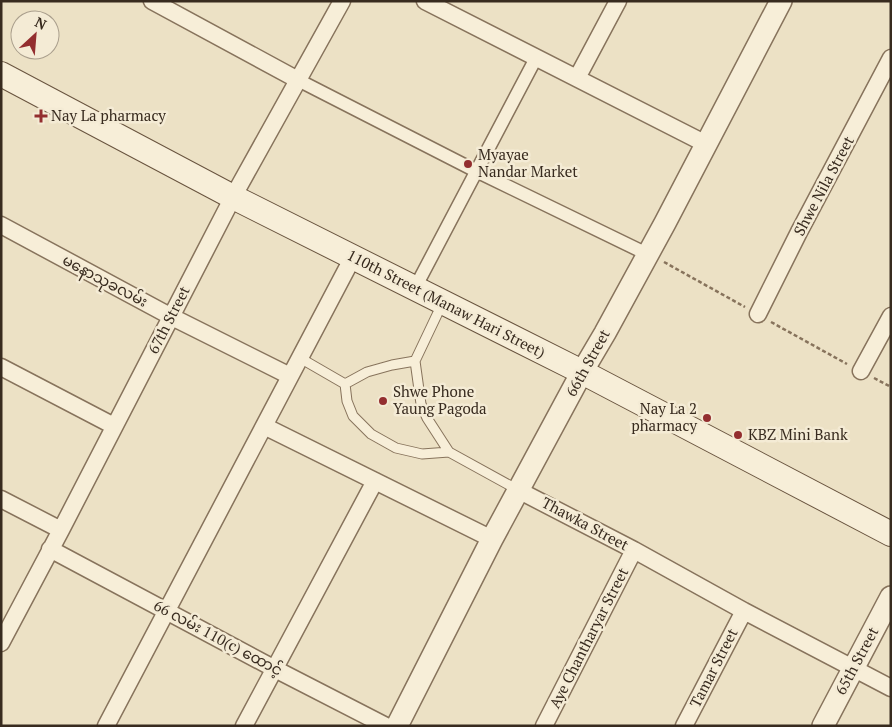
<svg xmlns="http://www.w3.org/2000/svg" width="892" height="727" viewBox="0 0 892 727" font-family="'PT Serif','Noto Sans Myanmar',serif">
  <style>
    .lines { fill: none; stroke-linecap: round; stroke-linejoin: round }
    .service-casing { stroke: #87735c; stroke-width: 11 }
    .pedestrian-casing { stroke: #87735c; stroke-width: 15 }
    .minor-casing { stroke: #87735c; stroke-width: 19 }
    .tertiary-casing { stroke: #87735c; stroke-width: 24 }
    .secondary-casing { stroke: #69543f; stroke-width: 26 }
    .path { stroke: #87735c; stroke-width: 2.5; stroke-dasharray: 4 2.5; stroke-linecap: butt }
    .service { stroke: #f7eed8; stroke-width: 9 }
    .pedestrian { stroke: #f7eed8; stroke-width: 12 }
    .minor { stroke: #f7eed8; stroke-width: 16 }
    .tertiary { stroke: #f7eed8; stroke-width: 21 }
    .secondary { stroke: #f7eed8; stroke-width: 24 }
    .poi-dot { fill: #932e2f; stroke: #f4ebd5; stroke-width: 2 }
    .labels { text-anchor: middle; stroke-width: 5; stroke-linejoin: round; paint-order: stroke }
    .poi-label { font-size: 15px; fill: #382b1f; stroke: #f4ebd5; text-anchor: start }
    .street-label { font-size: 15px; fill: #382b1f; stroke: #f4ebd5 }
  </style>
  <rect width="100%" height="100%" fill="#ece1c5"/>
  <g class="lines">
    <defs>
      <path id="service" d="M443,302L415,361L421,404L427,418L449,452
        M300,358L345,384L347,401L353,416L371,434L396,448L422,454L449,452L518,490
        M345,384L367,372L392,365L415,361"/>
      <path id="pedestrian" d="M298,80L476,171L647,254
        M415,288L536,58"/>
      <path id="minor" d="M152,1L298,80
        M425,1L706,144
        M577,78L618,1
        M1,225L170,316L290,376
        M758,314L799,232L891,58
        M1,367L114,426
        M861,371L891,316
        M264,426L492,539
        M518,490L634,550L744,611L891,688
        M1,499L61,530
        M50,549L275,669L386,726
        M1,643L61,530L233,197L342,1
        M106,726L353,257
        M244,726L375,481
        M544,726L634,550
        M684,726L744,611"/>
      <path id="tertiary" d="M397,726L492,539L582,372L605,333L665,223L781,1
        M823,726L891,597"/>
      <path id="secondary" d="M1,74L233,197L582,372L891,534"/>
    </defs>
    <use href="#service" class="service-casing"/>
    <use href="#pedestrian" class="pedestrian-casing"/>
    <use href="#minor" class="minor-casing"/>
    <use href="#tertiary" class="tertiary-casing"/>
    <use href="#secondary" class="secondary-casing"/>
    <path class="path" d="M664,262L745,307
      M771,322L847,364
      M874,378L891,387"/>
    <use href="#service" class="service"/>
    <use href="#pedestrian" class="pedestrian"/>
    <use href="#minor" class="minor"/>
    <use href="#tertiary" class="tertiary"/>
    <use href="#secondary" class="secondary"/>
  </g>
  <g class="poi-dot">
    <path d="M38.5 108.5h5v5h5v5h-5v5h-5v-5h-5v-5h5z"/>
    <circle cx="468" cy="164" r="5"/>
    <circle cx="383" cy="401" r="5"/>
    <circle cx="707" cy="418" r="5"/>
    <circle cx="738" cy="435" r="5"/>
  </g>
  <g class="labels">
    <g class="poi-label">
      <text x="51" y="121">Nay La pharmacy</text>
      <text x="478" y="160">Myayae<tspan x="478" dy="17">Nandar Market</tspan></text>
      <text x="393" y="397">Shwe Phone<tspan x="393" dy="17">Yaung Pagoda</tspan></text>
      <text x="697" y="414" text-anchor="end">Nay La 2<tspan x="697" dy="17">pharmacy</tspan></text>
      <text x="748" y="440">KBZ Mini Bank</text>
    </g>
    <g class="street-label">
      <text transform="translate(824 186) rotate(-62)" y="5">Shwe Nila Street</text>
      <text transform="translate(105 281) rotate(28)" y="5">မနောသုခလမ်း</text>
      <text transform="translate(446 304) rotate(27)" y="5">110th Street (Manaw Hari Street)</text>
      <text transform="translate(169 320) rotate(-63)" y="5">67th Street</text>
      <text transform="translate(588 363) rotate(-61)" y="5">66th Street</text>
      <text transform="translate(585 524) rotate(28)" y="5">Thawka Street</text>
      <text transform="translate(218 638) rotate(28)" y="5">66 လမ်း 110(c) ထောင့်</text>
      <text transform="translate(589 638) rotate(-63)" y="5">Aye Chantharyar Street</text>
      <text transform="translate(857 661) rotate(-62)" y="5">65th Street</text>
      <text transform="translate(714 668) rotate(-63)" y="5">Tamar Street</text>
    </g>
  </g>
  <rect width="892" height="727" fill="none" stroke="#382b1f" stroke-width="5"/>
  <g transform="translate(35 35) rotate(26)"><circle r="24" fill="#f4ebd5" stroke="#a99e8c"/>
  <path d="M0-4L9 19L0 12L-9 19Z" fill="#932e2f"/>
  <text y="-8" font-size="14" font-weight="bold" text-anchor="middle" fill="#382b1f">N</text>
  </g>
</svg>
